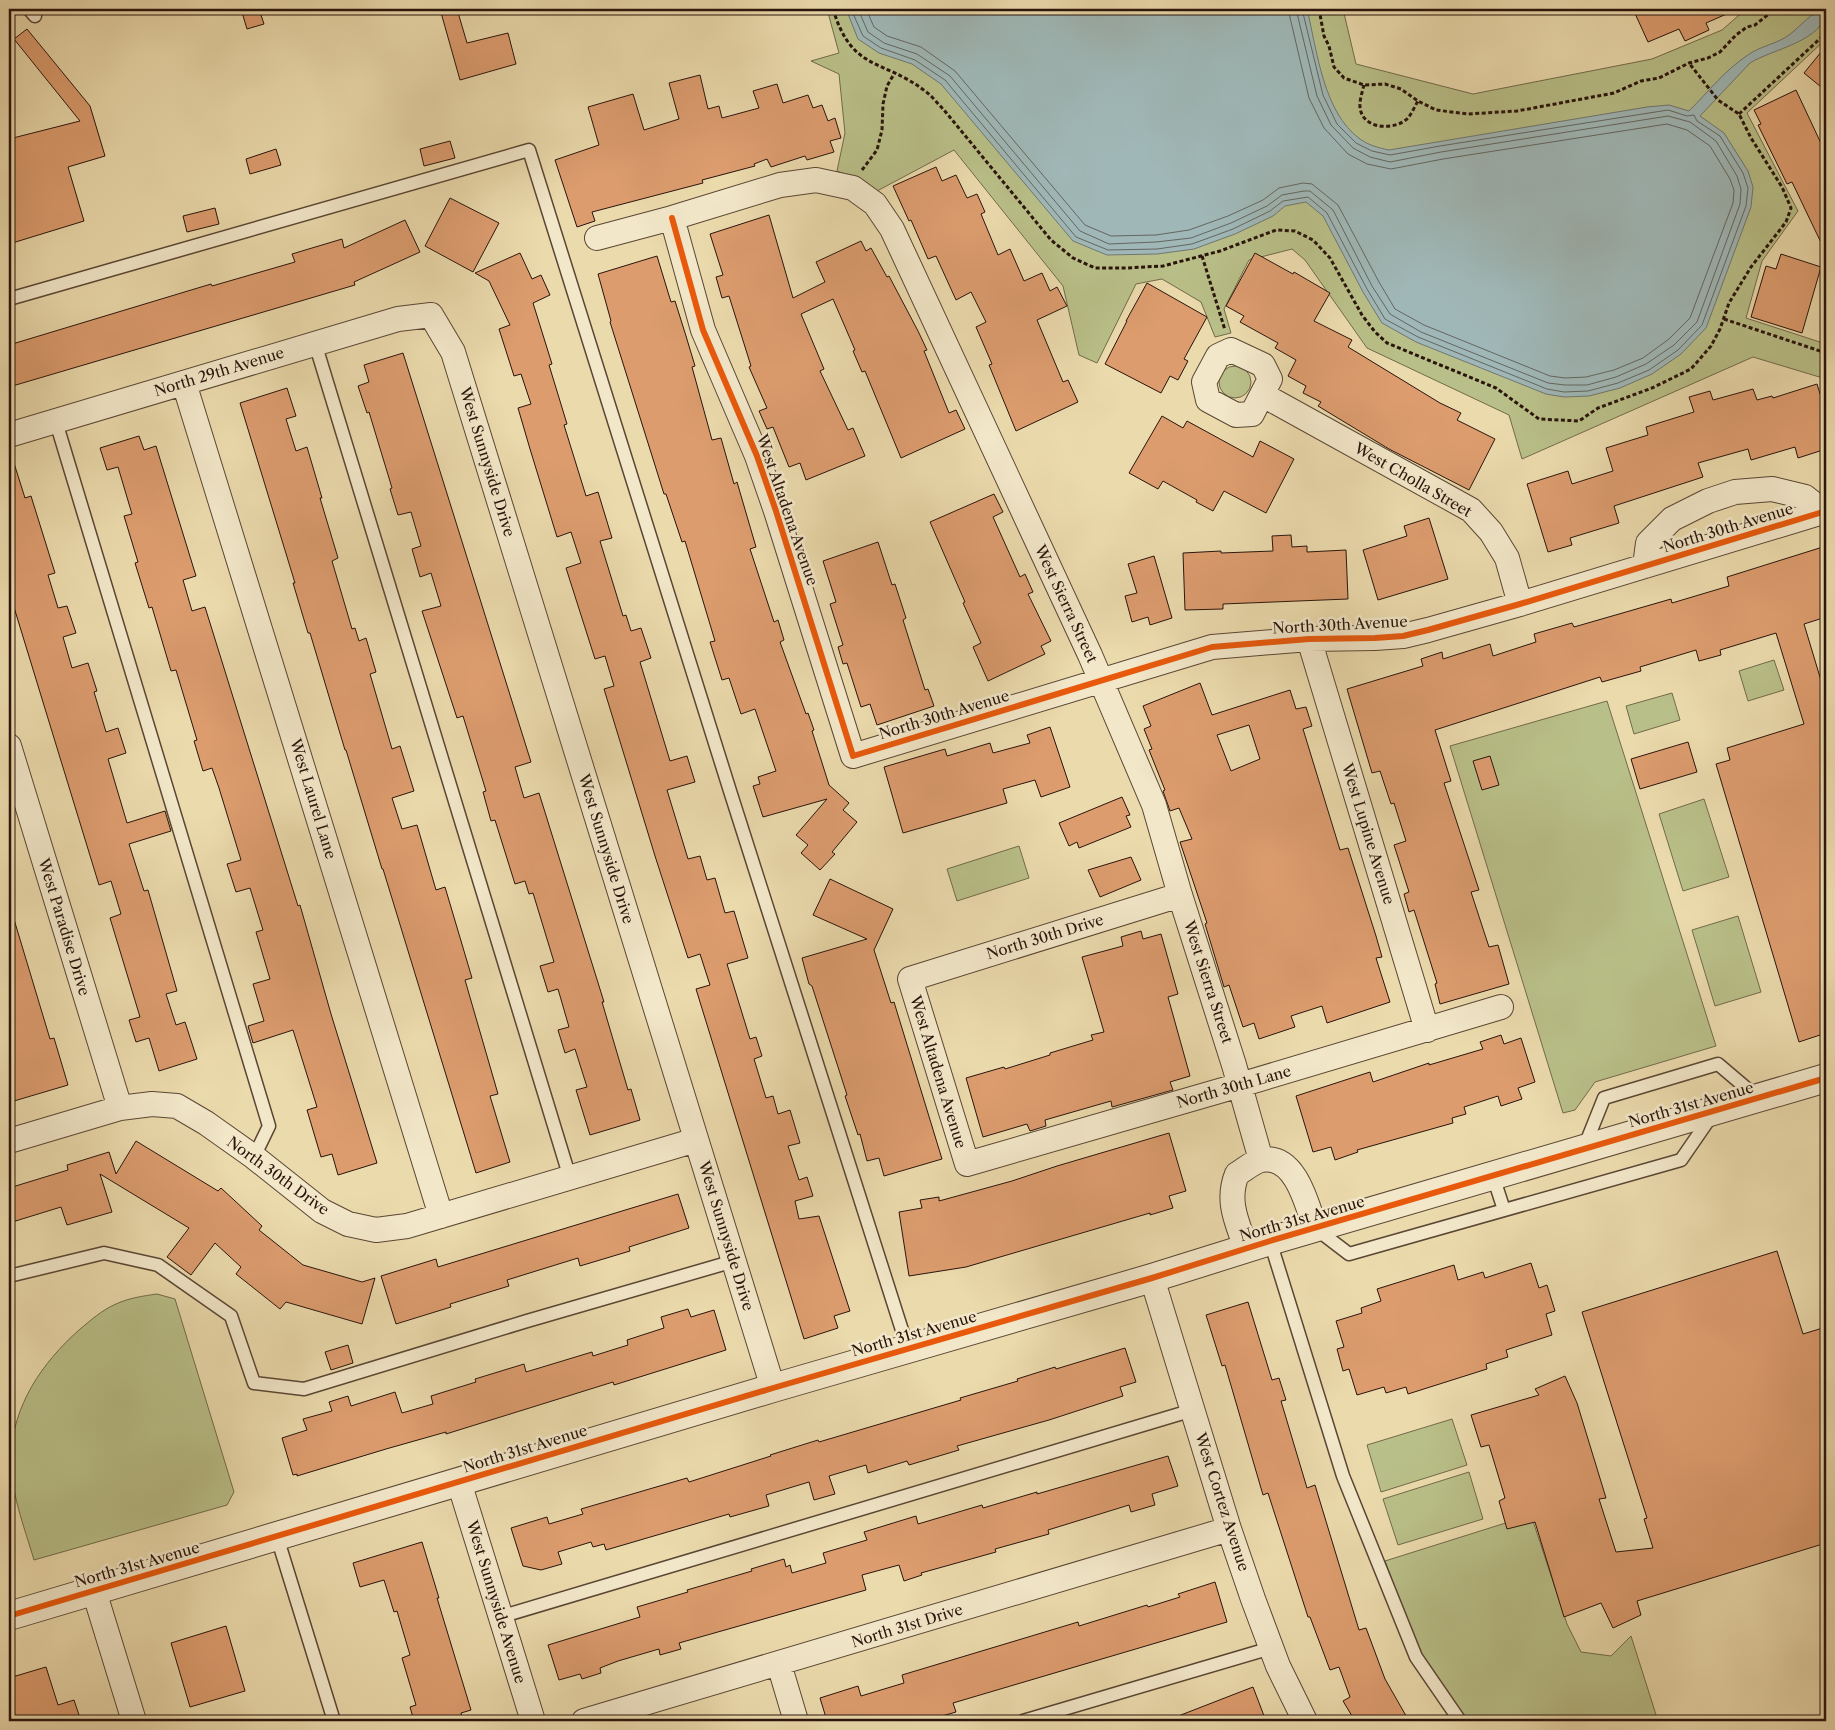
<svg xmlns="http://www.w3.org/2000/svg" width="1835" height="1730" viewBox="0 0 1835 1730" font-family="'Libre Caslon Text',serif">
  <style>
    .green { fill: #b9bf88; stroke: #716a4a }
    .water { fill: #9fb7b6; stroke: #707672 }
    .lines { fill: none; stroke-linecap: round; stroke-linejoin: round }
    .shore { stroke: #646661; stroke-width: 1 }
    .building { fill: #dc9c6e; stroke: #29140c; fill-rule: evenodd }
    .service-casing { stroke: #5a4634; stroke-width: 15 }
    .minor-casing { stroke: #5a4634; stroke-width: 26 }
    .tertiary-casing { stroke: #5a4634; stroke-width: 30 }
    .path { stroke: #29140c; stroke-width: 3; stroke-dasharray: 4 2.5; stroke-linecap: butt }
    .service { stroke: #f2e7c9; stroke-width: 12 }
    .minor { stroke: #f2e7c9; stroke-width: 24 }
    .tertiary { stroke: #f2e7c9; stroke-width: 28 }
    .cycleway-casing { stroke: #f2e7c9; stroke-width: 9 }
    .cycleway { stroke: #e8590c; stroke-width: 6 }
    .labels { text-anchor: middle; stroke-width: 5; stroke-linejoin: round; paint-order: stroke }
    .street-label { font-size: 15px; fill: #29140c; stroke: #f2e7c9 }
  </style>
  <rect width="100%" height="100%" fill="#ebdaac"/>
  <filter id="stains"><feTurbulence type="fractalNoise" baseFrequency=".004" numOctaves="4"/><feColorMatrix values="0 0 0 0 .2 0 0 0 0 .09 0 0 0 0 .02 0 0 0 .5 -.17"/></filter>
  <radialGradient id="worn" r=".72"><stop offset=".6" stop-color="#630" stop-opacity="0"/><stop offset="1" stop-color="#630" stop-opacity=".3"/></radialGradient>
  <path class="green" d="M827,9H1343L1356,64L1473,94L1652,59L1722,30L1746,9H1826V39L1747,113L1798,211L1762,261L1746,318L1826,344V379L1753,357L1522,459L1509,415L1367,348L1305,260L1292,249L1249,260L1224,309L1231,333L1215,337L1201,302L1162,279L1136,284L1097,363L1079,355L1063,286L954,150L877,191L865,182L837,171L845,133L839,74L811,61L839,53Z
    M1219 382a16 16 0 1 1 32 0a16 16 0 1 1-32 0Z
    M1774,660L1784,690L1748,701L1739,671Z
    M1672,693L1680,720L1634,734L1626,706Z
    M1607,701L1716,1046L1595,1082L1575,1110L1563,1113L1450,746Z
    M1704,799L1729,877L1683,891L1659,814Z
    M1019,846L1029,878L957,901L947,869Z
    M1738,916L1761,992L1715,1006L1692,930Z
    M157,1294L175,1299L234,1492L227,1505L34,1560C24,1526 10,1491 11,1456C13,1405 42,1363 79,1330C91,1320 102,1310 116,1304C129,1298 143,1296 157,1294Z
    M1452,1419L1467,1465L1381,1492L1367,1445Z
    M1469,1472L1483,1519L1398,1545L1383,1499Z
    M1531,1515L1567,1624L1581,1652L1611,1656L1631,1636L1658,1721H1465L1419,1653L1385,1561Z"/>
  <path class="water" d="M846,9H1307C1317,50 1323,112 1360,139C1368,145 1379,148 1389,150L1647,107L1669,105L1689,111C1708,92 1726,69 1748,55C1760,46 1777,44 1789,35C1799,28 1814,9 1826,9C1826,41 1772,49 1750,63L1700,116L1724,133L1748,171L1753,187L1751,207L1706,328L1681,354L1652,374L1620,388L1589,396L1564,397L1546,394L1416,342L1382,323L1363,292L1323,216L1306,202L1285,206L1273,216L1235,234L1194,249L1157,254L1107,255L1073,241L941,84L912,64L879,53L858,39Z"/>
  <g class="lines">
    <path class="shore" d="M851,9L863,36L881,48L915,60L945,80L1076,237L1108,250L1157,249L1192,244L1233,229L1270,211L1283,201L1308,197L1327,213L1367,289L1385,319L1418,337L1547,389L1564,392L1588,391L1618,383L1649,370L1678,350L1702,325L1746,206L1748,188L1743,173L1720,136L1697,121L1694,115L1687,116L1668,110L1440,146L1390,155L1372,151L1356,143L1337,124L1323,95L1302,9
      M858,9L868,32L884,43L917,54L950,76L1080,231L1109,244L1156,242L1191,238L1231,223L1267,206L1282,195L1304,191H1310L1333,210L1372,286L1390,314L1421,332L1548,383L1565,385H1587L1616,377L1646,364L1674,345L1697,322L1740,204L1741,189L1737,176L1716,141L1690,122L1668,116L1441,152L1390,162L1370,157L1353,148L1331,125L1317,96L1296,9
      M866,9L874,27L887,36L921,47L955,71L1085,225L1111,236L1156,235L1189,230L1228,216L1263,200L1279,188L1303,183L1312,184L1338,205L1379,282L1395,309L1424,325L1550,376L1565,378L1586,377L1614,370L1643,358L1669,339L1690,318L1733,203L1734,190L1730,179L1710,146L1687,130L1667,124L1443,159L1391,169L1367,164L1348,154L1324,128L1309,98L1288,9"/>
  </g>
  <path class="building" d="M241,9H259L264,24L247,29Z
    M440,9H457L467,43L508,33L516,64L460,80Z
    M1633,9H1738L1706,23L1709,30L1685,41L1679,29L1648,42Z
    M27,29L90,106L105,156L68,167L84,221L9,244V139L80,121L14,39Z
    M1826,46V91L1804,73Z
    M700,75L708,109L719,106L722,118L759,108L753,91L777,84L783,103L808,95L813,108L822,105L828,121L835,118L841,138L830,141L834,152L807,160L805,156L771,167L767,159L754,164L755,166L702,180L703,183L592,212L595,221L577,227L555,160L599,145L588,107L633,94L644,130L679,119L669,83Z
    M1796,90L1826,154V253L1792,182L1787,184L1758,125L1761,124L1754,110Z
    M450,141L455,158L424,166L420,149Z
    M276,149L281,165L250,174L246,159Z
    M936,167L942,181L956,175L967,198L977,194L985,212L981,214L998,255L1010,249L1024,281L1042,273L1050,291L1057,287L1067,306L1037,320L1063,382L1068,380L1078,402L1016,431L989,365L992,364L976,327L986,322L971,292L956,300L936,256L928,259L911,220L909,221L893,186Z
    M450,198L499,223L473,272L425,246Z
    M215,208L219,224L187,232L183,216Z
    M769,215L793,298L825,282L816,262L861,241L866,251L871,248L887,277L889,276L918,331L927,350L924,351L949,413L956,410L965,429L901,458L865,371L862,372L853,351L855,350L833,299L801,314L824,369L820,371L848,430L853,428L865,456L806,480L800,463L789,467L773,427L767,429L759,411L767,408L749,367L751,366L729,296L722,298L716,277L723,275L710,234Z
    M405,220L420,252L354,282L355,285L9,387V345L211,284L212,286L295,262L292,254L342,239L344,248Z
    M520,253L532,279L541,275L550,295L533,303L552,364L549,365L567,424L564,425L586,496L598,492L612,538L600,541L623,616L626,615L631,631L641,628L651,658L640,662L670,761L687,756L695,782L667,790L688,859L700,856L707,880L715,878L725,913L734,911L748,958L727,964L750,1039L756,1037L762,1056L754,1059L766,1098L773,1096L778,1114L790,1110L800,1143L788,1146L799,1180L807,1177L813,1196L795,1201L799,1219L819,1216L850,1311L834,1316L838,1328L804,1339L696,989L710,985L700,954L688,958L655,856L604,689L614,686L605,656L595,659L566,568L581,563L571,532L557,537L530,449L518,408L531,404L521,374L514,376L499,329L510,325L489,281L475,273Z
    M1255,253L1293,274L1294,272L1330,293L1314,321L1352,340L1348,347L1440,403L1461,413L1457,420L1495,439L1469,490L1389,449L1318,406L1321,402L1303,393L1306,386L1288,376L1296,360L1275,348L1278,343L1240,322L1244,316L1226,306Z
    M1781,254L1821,267L1802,333L1751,317L1766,266L1776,269Z
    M657,256L671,302L675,301L686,336L695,366L692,367L712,440L721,438L734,484L737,482L756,547L750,549L774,622L778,620L784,640L780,642L806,714L808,713L814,730L812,731L829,785L849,803L843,810L857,822L832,852L835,854L820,870L801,853L808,845L796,835L827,799L763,817L753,786L760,784L758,777L776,771L755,709L741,714L729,678L722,680L710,642L715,641L685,541L682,542L666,494H664L610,322L611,321L598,274Z
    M1147,283L1207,317L1184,359L1188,361L1178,380L1170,376L1161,393L1105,364L1127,321H1126Z
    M403,353L531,762L515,767L524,798L539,793L604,1002H602L628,1090L631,1089L640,1120L590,1135L576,1090L587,1087L575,1049L565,1053L558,1030L569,1027L558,989L548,992L540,966L554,962L533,893L529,894L525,881L515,884L495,820L491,821L483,792L486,791L463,716L457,718L422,611L441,606L431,573L420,577L412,549L421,546L411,512L398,515L390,489L392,488L369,412L367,413L358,386L369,382L364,365Z
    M1817,384L1826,413V449L1798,458L1795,447L1751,460L1748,449L1698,463L1703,477L1614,506L1619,523L1570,538L1572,545L1548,552L1527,484L1568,471L1572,484L1613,471L1606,448L1648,435L1646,427L1694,412L1689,397L1710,391L1713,400L1753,389L1757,400L1772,396L1773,398Z
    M287,388L296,416L286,419L296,451L307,447L322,498H320L338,558L332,561L352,629L355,628L359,641L366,638L376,672L370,674L392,749L400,746L414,791L392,798L402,829L417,825L436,890L445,887L472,978L465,980L498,1094L490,1096L510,1162L476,1173L383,869H382L346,750H345L310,633H308L293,583H295L240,403Z
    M1162,416L1183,428L1187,421L1253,457L1260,441L1294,459L1266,513L1224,491L1213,511L1196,502L1197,500L1163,481L1158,489L1129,473Z
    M139,436L144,450L156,446L196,576L183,580L192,611L205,607L298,906L300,905L331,1014L377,1163L338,1175L332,1154L321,1157L307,1110L317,1107L293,1030L253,1043L248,1026L264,1021L253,984L270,979L256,932L263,930L250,888L236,892L227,864L241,860L219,788L212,768L203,771L194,741L197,740L176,670L171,671L152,607L149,608L135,563L138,562L124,516L132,514L118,467L107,470L100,448Z
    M9,460H13L25,498L31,496L55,573L48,575L58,608L67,606L76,633L63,637L72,668L88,663L97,691L94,692L106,732L118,728L126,753L108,759L127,823L165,811L171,831L129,844L144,891L148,890L177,991L166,994L176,1025L185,1022L197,1059L159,1071L149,1038L136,1042L129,1020L140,1017L110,918L121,914L111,881L99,885L9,591Z
    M994,494L1003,512L993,517L1020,577L1025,574L1033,592L1028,594L1051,641L1041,646L1045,654L988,681L973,647L981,643L963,603L965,602L930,522Z
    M1429,518L1448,579L1378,600L1363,550L1407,536L1404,526Z
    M1291,535L1292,547L1307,546V552L1346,550L1348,599L1223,604V609L1185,610L1183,553L1221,551V553L1273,551L1272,536Z
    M878,542L892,585L895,584L906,618L903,620L925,690L928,689L934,706L877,725L870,704L861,707L847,663L843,664L838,647L843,645L830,604L836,602L823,561Z
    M1826,546V617L1804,624L1826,697V1033L1799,1042L1716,764L1730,760L1727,748L1804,724L1776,633L1720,650L1721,655L1699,661L1696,650L1640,667L1641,671L1602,682L1600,677L1435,730L1451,781L1444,783L1479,890L1471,892L1489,947L1498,945L1509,984L1440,1004L1435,984L1437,983L1414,910L1409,912L1404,894L1409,892L1394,845L1406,841L1394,803L1391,804L1380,771L1372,773L1347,689L1423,666L1421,659L1442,652L1443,659L1490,644L1493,656L1536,642L1534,634L1572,623L1574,627L1671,599L1672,603L1729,586L1727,577Z
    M1154,556L1172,618L1150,625L1148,617L1132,622L1125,596L1137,593L1128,564Z
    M1200,683L1212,715L1290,690L1296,709L1306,707L1312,726L1303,729L1340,850L1348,848L1376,936L1382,957L1376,958L1390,1002L1327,1023L1322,1006L1291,1016L1295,1027L1259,1039L1254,1023L1243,1027L1229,985L1224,987L1205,924L1207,923L1180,842L1192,839L1179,808L1170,811L1163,791L1165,790L1149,750L1152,749L1144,729L1151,726L1143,706ZM1249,725L1260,759L1231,771L1217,735Z
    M1050,727L1070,787L1041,797L1035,780L1003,789L1007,803L903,833L884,767L945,749L947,756L990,743L993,753L1030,743L1027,735Z
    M1688,742L1697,772L1640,789L1631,759Z
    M1490,756L1499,785L1482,790L1473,761Z
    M1122,797L1130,815L1126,816L1131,827L1079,848L1077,842L1069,846L1059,823Z
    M1131,857L1141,880L1100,897L1088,870Z
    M830,879L893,909L874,950L891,1003L894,1002L942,1159L884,1176L879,1158L867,1161L860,1134L858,1135L845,1096L847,1095L812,986L809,984L802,958L867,939L813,915Z
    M13,916L50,1039L54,1038L68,1085L14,1101L9,1082V917Z
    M1141,931L1143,939L1161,934L1178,994L1168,997L1190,1076L1170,1082L1173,1090L1112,1107L1111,1101L1045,1120L1046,1126L1030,1131L1027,1124L983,1137L966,1078L1004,1067L1005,1069L1050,1055V1053L1093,1040L1091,1035L1104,1032L1082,957L1123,946L1121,937Z
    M1501,1035L1504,1044L1521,1038L1535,1082L1518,1088L1522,1099L1501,1106L1498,1096L1464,1107L1466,1114L1452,1118L1453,1123L1357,1150L1358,1152L1335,1160L1331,1147L1313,1152L1296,1096L1370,1072L1373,1082L1429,1063V1065L1483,1049L1480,1042Z
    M1169,1133L1186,1191L1169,1196L1173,1208L1150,1215V1213L966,1267L909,1276L899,1212L922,1208L920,1200L939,1197V1201L1012,1181L1057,1166Z
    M136,1141L218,1191L221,1188L262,1226L259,1230L303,1265L362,1282L375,1278L362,1324L286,1302L280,1309L236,1274L241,1267L215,1243L191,1275L167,1257L189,1228L100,1174L112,1212L67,1225L61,1207L9,1223V1188L68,1170L67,1165L109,1152L116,1174Z
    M678,1194L689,1228L629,1247L630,1251L580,1266L578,1258L507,1280L509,1286L450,1304L451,1307L396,1324L381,1276L436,1259L438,1267Z
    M1777,1251L1803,1334L1826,1327V1543L1637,1601L1641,1615L1613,1628L1601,1603L1564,1617L1535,1522L1507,1529L1499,1501L1505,1498L1489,1445L1481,1447L1471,1415L1539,1395L1535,1389L1565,1376L1577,1403L1606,1498L1599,1499L1616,1552L1653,1548L1644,1519L1647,1518L1582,1312Z
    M1531,1263L1539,1288L1547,1285L1555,1311L1546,1314L1552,1335L1506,1350L1508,1357L1486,1364L1487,1369L1408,1394L1406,1387L1386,1393L1384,1387L1357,1395L1349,1369L1343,1371L1337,1349L1344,1347L1336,1321L1362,1313L1361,1308L1381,1301L1377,1289L1454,1265L1458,1280L1483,1272L1485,1278Z
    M1248,1302L1272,1380L1279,1378L1286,1400L1281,1401L1307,1488L1315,1485L1359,1630L1366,1628L1385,1679L1409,1721H1355L1343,1701L1350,1697L1339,1667L1330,1670L1310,1617H1308L1268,1493L1263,1495L1225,1365L1222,1366L1206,1315Z
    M688,1309L691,1317L714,1310L726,1350L614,1385L613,1382L446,1434V1432L386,1449L297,1476V1474L293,1475L282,1438L307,1430L303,1419L332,1411L329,1402L348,1396L351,1406L395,1392L402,1413L433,1404L431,1396L476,1382L475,1379L524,1364L526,1372L592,1352L593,1356L628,1345L627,1340L664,1328L661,1317Z
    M348,1345L353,1363L331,1370L325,1352Z
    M1125,1348L1136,1382L1120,1387L1123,1396L1049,1420L957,1446L959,1450L909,1465L907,1461L868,1473L866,1465L829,1476L835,1494L814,1500L809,1482L766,1495L769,1506L730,1517L729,1514L606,1550L604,1544L593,1547L591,1542L558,1552L562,1564L541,1570L523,1566L511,1528L547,1517L549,1524L583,1514L581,1509L687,1478L689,1482L771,1456L770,1455L818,1440L819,1442L961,1400L960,1398L1018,1381L1017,1379L1055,1367L1056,1369Z
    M1168,1456L1178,1486L1152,1494L1155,1505L1131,1512L1129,1505L1048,1530L1049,1534L995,1549L996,1552L921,1573L922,1575L904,1581L899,1565L862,1575L866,1590L679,1643L681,1649L660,1655L659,1649L618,1661L600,1668L601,1673L582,1679L580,1674L559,1680L548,1645L640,1617L637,1607L688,1592L687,1590L752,1571L751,1569L784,1559L786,1567L790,1565L792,1573L826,1563L823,1553L867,1540L864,1532L916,1516L918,1524L982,1505L983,1508L1037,1492V1494Z
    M422,1542L439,1598H437L471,1710L461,1713L463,1721H414L410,1707L416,1705L402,1658L410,1655L397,1611L394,1612L384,1580L360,1587L353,1563Z
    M1215,1582L1227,1622L953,1703L956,1712L925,1721H827L820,1698L858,1686L861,1696L904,1683L902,1675L1078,1622L1079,1626L1147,1605L1148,1607L1180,1597L1178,1594Z
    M226,1626L245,1691L190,1707L171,1643Z
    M46,1667L58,1705L74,1700L81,1721H13L9,1708V1678Z
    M1253,1687L1266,1721H1168V1720Z"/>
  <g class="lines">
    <defs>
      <path id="service" d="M29,9L35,16
        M9,299L529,150L730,791L908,1349
        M315,343L570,1178
        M56,422L269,1126L254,1157
        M1584,1148L1604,1098L1718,1064L1758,1098
        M1493,1176L1504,1210
        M1315,1228L1349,1254L1681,1160L1712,1115
        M1270,1241L1343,1476L1416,1657L1460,1721
        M9,1276L104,1253L158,1265L231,1316L254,1383L304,1389L527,1321L734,1261
        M277,1537L334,1721
        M500,1617L1193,1410
        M1023,1721L1271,1648"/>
      <path id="minor" d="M672,218L703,330L757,456L776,511L853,756L1212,647L1309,639L1375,638L1403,636L1428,630L1520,604L1826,511
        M597,238L672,218L780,185L816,180L853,188L875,204L892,229L1090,655L1154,805L1180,895L1234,1065L1261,1160
        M1231,350L1263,365L1270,379L1252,414L1236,415L1208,400L1204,382L1218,356Z
        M184,383L441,1216
        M1263,395L1471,510L1491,532L1507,558L1520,604
        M9,435L398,319L431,315L453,352L773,1388
        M1645,566L1648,543L1672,519L1708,501L1735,492L1772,489L1805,497L1824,512
        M1309,639L1427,1030
        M9,746L120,1108
        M1180,895L910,979L967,1164L1240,1085L1501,1007
        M9,1141L120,1108L152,1104L177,1106L206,1123L254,1157L322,1211L348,1224L376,1230L407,1226L696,1140
        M1246,1248C1237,1222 1226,1201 1237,1174C1244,1170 1253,1162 1261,1160C1295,1153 1307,1204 1315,1228
        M1152,1278L1229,1529L1253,1599L1278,1666L1305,1721
        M459,1482L533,1721
        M94,1591L134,1721
        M779,1664L796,1721
        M584,1721L1229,1529"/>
      <path id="tertiary" d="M9,1616L773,1388L1152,1278L1270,1241L1826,1078"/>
    </defs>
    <use href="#service" class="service-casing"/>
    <use href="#minor" class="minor-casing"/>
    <use href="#tertiary" class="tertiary-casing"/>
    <path class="path" d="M833,9C852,72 882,58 925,91C932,96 938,104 944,110L1051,240L1073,258L1095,268H1126L1163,266L1220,251L1276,230L1295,231L1313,240L1330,258L1362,315L1375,332L1387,343L1496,388L1539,419L1579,421L1598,408L1652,388L1691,369L1711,346L1720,329L1729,303L1751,267L1786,222L1791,208L1782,187L1751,138L1739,114L1718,100L1689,63
      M1319,9L1324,36L1329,46L1334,67L1344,78L1364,85L1385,84L1401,89L1418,101L1436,110L1468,114L1517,111L1598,96L1614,93L1641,81L1659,78L1689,63L1708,58L1720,52L1736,35L1747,27L1755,25L1775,9
      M1364,85C1362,93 1358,104 1361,112C1367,130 1396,130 1408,118C1412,113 1415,106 1418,101
      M1739,114L1826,33
      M862,170L877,150L882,130L883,104L887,86L894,74
      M1202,256L1225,330
      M1724,319L1826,353"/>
    <use href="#service" class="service"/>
    <use href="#minor" class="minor"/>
    <use href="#tertiary" class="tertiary"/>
    <defs>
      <path id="cycleway" d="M672,218L703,330L757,456L776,511L853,756L1212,647L1309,639L1375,638L1403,636L1428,630L1520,604L1826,511
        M9,1616L773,1388L1152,1278L1270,1241L1826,1078"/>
    </defs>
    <use href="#cycleway" class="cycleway-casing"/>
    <use href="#cycleway" class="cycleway"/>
  </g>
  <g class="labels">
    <g class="street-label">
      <text transform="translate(219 372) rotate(-17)" y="5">North 29th Avenue</text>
      <text transform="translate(487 462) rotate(73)" y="5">West Sunnyside Drive</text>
      <text transform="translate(1413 480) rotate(30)" y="5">West Cholla Street</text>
      <text transform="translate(787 510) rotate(71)" y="5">West Altadena Avenue</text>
      <text transform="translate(1728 528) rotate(-17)" y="5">North 30th Avenue</text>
      <text transform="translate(1066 604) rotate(65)" y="5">West Sierra Street</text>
      <text transform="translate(1340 625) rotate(-3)" y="5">North 30th Avenue</text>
      <text transform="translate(944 715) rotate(-17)" y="5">North 30th Avenue</text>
      <text transform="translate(313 799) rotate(73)" y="5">West Laurel Lane</text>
      <text transform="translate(1368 834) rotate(73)" y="5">West Lupine Avenue</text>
      <text transform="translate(606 849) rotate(73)" y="5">West Sunnyside Drive</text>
      <text transform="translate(64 927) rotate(73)" y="5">West Paradise Drive</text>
      <text transform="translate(1045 937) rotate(-17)" y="5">North 30th Drive</text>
      <text transform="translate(1208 982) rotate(72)" y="5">West Sierra Street</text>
      <text transform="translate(938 1072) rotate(73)" y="5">West Altadena Avenue</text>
      <text transform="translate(1234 1087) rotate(-16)" y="5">North 30th Lane</text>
      <text transform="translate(1691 1105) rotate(-16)" y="5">North 31st Avenue</text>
      <text transform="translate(278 1176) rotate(36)" y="5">North 30th Drive</text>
      <text transform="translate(1302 1219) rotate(-16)" y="5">North 31st Avenue</text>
      <text transform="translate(726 1236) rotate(73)" y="5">West Sunnyside Drive</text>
      <text transform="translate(914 1334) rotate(-16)" y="5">North 31st Avenue</text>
      <text transform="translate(525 1449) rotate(-17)" y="5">North 31st Avenue</text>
      <text transform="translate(1222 1502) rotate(72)" y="5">West Cortez Avenue</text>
      <text transform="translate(137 1565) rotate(-16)" y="5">North 31st Avenue</text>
      <text transform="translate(496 1602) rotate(73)" y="5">West Sunnyside Avenue</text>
      <text transform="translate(907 1626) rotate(-17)" y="5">North 31st Drive</text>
    </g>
  </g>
  <rect width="1835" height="1730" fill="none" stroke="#ebdaac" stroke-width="30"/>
  <rect x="10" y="10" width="1815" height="1710" fill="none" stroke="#29140c" stroke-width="2.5"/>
  <rect x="15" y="15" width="1805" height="1700" fill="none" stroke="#29140c"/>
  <rect width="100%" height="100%" filter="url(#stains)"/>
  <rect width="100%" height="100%" fill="url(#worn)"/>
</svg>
